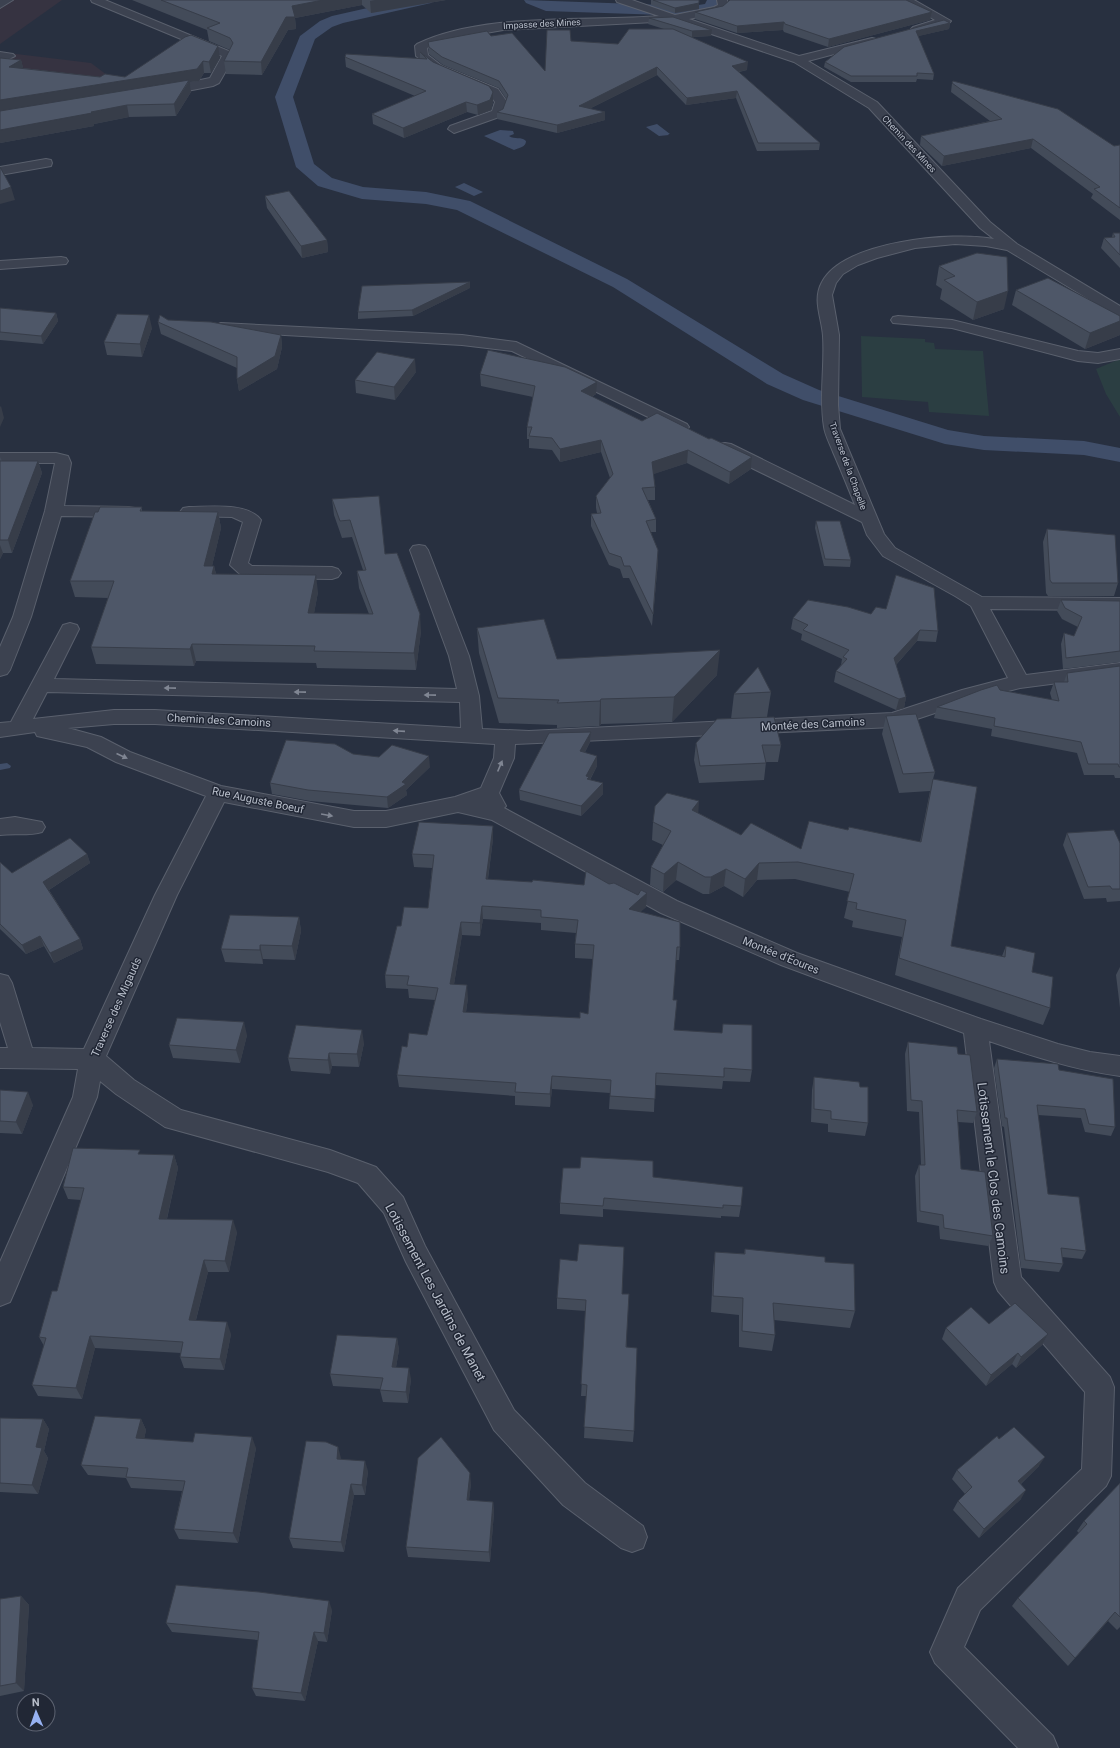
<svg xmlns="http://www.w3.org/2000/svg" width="1120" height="1748" viewBox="0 0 1120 1748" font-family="Roboto,sans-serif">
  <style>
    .medical { fill: #363341 }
    .green { fill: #2b3e42 }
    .water { fill: #404e69 }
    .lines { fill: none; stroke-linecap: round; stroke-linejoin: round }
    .stream { fill: #404e69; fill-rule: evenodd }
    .canal { fill: #404e69; fill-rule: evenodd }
    .minor-casing { stroke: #5a606d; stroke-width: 2 }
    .minor { fill: #3c4250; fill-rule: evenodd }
    .wall { fill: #434b59; fill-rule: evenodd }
    .shaded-wall { fill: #373d49 }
    .building { fill: #4e5768; stroke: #373d49; fill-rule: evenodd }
    .oneway { fill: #808693 }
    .labels { text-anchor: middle; stroke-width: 3; stroke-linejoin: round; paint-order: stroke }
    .far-street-label { font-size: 9px; fill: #b8beca; stroke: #212735 }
    .street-label { font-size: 11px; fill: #b8beca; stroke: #212735 }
    .near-street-label { font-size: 13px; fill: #b8beca; stroke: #212735 }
  </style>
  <rect width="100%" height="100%" fill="#283040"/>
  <path class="medical" d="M0,0H62L0,44Z
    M0,52L91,63L131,93L0,114Z"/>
  <path class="green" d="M861,336L925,339V342L934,343L935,349L983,351L989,416L929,412L928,402L862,397Z
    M1120,359V417L1106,394L1096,369Z"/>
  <path class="water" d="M657,124L670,134H668L669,135L659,136L646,127Z
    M500,130L513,131L514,134L509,136C515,140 521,136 526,141C526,147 519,148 514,150L484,136Z
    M464,183L483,192L474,196L455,187Z"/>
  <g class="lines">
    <path class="stream" d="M7,763L11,766L10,768L0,770V764Z"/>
    <path class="canal" d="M403,0H433L431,3L343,23L332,27L315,39L293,97L314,164L332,178L363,187L426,192L470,201L627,279L783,374L819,390L948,430L984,436L1084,441L1120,448V462L1084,455L984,450L945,444L803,400L767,384L613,287L457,210L426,204L362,199L318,186L296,167L275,97L300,36L320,21L332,16Z
      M524,0L692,6L705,4L707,0H723L724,3L716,11L692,16L546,11L526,3Z"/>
    <defs>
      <path id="minor" d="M0,0H13L0,8Z
        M91,0H105L231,52L234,57L219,83L213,86L161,96L157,95L155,92L157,89L210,78L222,56L92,2Z
        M616,0H632L675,15L714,7L718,5L717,0H727L729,6L722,12L689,19L799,56L872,38L876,39L878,41L876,43L808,61L877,102L990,222L1017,244L1120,306V316L1115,315L1007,250L986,246L955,244L915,248L877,258L858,265L843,274L836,283L832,295L839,335L838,405L840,429L884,534L895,548L982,597L1120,598V610L990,609L1026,675L1120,663V675L1020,688L974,700L893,727L515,744L514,758L499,793L506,806L504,808L677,901L797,953L981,1019L1058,1044L1090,1052L1120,1056V1076C1074,1070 1032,1056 989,1041L1021,1277L1110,1377L1114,1387L1111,1476L1106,1486L980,1610L964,1647L1053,1736L1058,1748H1018L935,1663L930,1652L958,1588L1082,1469L1085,1392L998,1291L994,1282L964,1033L781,965L661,913L492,820L458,812L386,827H354L224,802L177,895L106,1056L134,1080L181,1110L330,1150L376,1167L403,1197L425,1246L514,1410L585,1483L643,1526L647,1537L643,1548L632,1552L621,1548L563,1505L494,1430L406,1262L384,1213L358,1183L328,1172L165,1127L116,1094L100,1081L97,1097L14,1293L10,1302L0,1306V1262L73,1097L78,1069L0,1068V1048H8L0,1022V974L8,976L12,983L32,1048L84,1049L155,895L206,796L116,762L87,747L37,736L35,732L0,737V723L11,722L63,625L70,623L77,625L79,629L54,679L457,689L449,656L410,550L413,546L419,545L425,546L428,550L469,656L479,696L482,729L529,731L892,713L962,690L1008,678L971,606L955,596L883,556L867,535L862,522L719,452L717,448L719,444L725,443L731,444L855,505C848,488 841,470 833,452C830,444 825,435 824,427C819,396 825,366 823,336C822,318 812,300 822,282C843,241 952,231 994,239L980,228L869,108L794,62L673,21L503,30L452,39L427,48L428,55L442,66L498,89L507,102L502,116L454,133L448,129L450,126L492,111L495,102L490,95L434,70L416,56L415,46L417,44C483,12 586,22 659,16L617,2ZM47,692L460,702L461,728L155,710H114L33,719ZM114,724H155L495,744L494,758L481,788L455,797L386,811H354L221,786L130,752L101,737L68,728Z
        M901,0H914L951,21L949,23L917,32L913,31L911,29L913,27L935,20Z
        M0,52L13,54L15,56L9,59L0,58Z
        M46,159L51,160L52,163L51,166L0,175V167Z
        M61,257L66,258L68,261L66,264L0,269V261Z
        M898,316L952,320L1078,351L1098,353L1120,349V359L1098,363L1078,361L952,328L893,323L891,320L893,317Z
        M221,323L462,335L516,342L687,424L689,427L687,430L681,432L675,430L512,351L462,345L216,331L213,328L216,325Z
        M0,453H56L68,456L71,463L64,506L129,507L135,508L138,512L135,516L129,517L61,516L31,617L10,670L7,674L0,676V647L13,617L45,511L55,463H0Z
        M189,507C209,507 248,502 261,520L248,563L252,566L332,567L338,569L341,573L338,577L332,579L248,578L242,576L230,565L243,522L232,517L183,516L180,512L183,508Z
        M15,817L42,822L45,827L42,832C29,836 14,833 0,835V819Z"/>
    </defs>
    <use href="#minor" class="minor-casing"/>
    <use href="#minor" class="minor"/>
  </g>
  <path class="wall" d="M132,0H446L371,13L362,5L295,18L296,29L288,30L262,75L226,74L224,61L230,50L209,41L207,30Z
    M651,0H699V9L675,13L651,5Z
    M695,12H932L930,20L828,47L784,32L783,30L737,33L695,19Z
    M649,18L711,36L692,37L747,70L739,72L820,143L819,150L757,151L736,98L686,105L657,75L589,109L605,120L557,133L497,119V112L503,109L507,100L499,88L443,65L429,54L428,42L491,36L545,71L571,41L618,44L664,29L648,24Z
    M950,23L949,29L918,36L934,74L933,80L917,79L916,82H851L824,67L825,62Z
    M420,52L433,62L493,92V102L491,110L478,115L467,112L404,138L373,124L372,114L415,96L346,67L345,57L420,58Z
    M220,58L211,73H204L199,81L190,82L191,92L176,116L129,117L94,124V126L0,143L21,60L23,68L100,77H125Z
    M952,83L1114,146L1120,145V220L1091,198L1093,194L1031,148L942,166L920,145L921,136L990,121L951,92Z
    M265,196L327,240L328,252L302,258L267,208Z
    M1113,233H1120V268L1101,248L1104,238L1112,237Z
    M977,253L1004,309L973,320L940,299L942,289L936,285L939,266Z
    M470,288L413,316L358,319V312Z
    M1016,290L1120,316V335L1085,349L1012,305Z
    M0,308L56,313L58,321L43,344L0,340Z
    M168,320L281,335L282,347L277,369L239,391L237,379V368L161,334L158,322Z
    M152,328L142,357L107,355L104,342Z
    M416,372L395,400L356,393L355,380Z
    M480,374L596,394L592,397L642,421L709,439L752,457L751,469L729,484L687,463L653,474L655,487V500H648L656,519V532H651L658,562L652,626L629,578H623L620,569L609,565L591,526V514L597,513L596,508V496L610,478L601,452L560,462L552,450L529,448V439H527V427L533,397L481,386Z
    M0,457L2,461H38L42,473L12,553H3L0,559Z
    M332,499L385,554L421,631L416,670L317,668L316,663L196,661L194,666L96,664L91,647L108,598L75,597L70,581L98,512L142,507V511L218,512L221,528L212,566H214L216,574L318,592L314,613L369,614L359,588L357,571L363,570L352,537L342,538L334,515Z
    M816,521L851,560L850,567L824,566L815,528Z
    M1047,529L1118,583L1114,596H1048L1046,593L1043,542Z
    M1061,600L1120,601V662L1063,669L1061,644L1064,633L1074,636L1078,627L1062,619L1057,611Z
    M871,614L938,631L936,642L917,641L896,665L906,697L904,708L896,710L834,682L836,671L841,665L842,659L801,640L802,634L791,629L793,618Z
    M477,628L557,659L717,675L672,722L601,724L599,726L557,728V725L499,723L479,653Z
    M1120,666V778H1115L1114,775H1084L1077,753L991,736L992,729L934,718L937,707L1000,690L1052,700L1050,693L1054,682H1064L1067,673Z
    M771,692L767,717L781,745L778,762H766L764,780L699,783L694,760L696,743L731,719L734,694Z
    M886,716L935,772L933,779L951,946L1002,956L1006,946L1032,972L1050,1008L1043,1025L895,975L902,937L852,927L853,921L844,918L850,892L795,879L757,880L743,897L724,886L709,894H703L676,880L663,892L650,885L651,867L663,845L652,840L653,822L698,813L741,835L801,849L848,830L920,842L930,791L899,793L882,734Z
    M591,732L590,742L585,752L597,766L590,780L603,794L581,816L520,800L519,790Z
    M353,754L430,767L406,790L407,795L388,808L310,801L272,794L270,783Z
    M493,826V839L488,879L646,907L640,912L680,947L679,960H676L673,1000L674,1030L722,1033L723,1024L752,1070L750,1082L723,1081L722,1089L655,1085L654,1112L609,1109L610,1093L552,1089L550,1107L515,1105V1096L399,1087L397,1075L407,1047L427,1035L435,1000L409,998L408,989L386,988L385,975L401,926L428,908L432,868L414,867L412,854ZM483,919L541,923V930L576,933L575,944V958L593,959L588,1014L580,1018L466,1012L468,998L454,984L462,935L480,936Z
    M1067,833L1120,843V901L1107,902L1106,898L1084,899L1063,845Z
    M87,854L90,863L49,890L80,939L83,949L54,963L44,946L26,954L0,929V862L12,873Z
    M299,917L301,931L295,960L263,959V964L225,962L221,949Z
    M1120,967V1008L1116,975Z
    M247,1035L240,1063L173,1058L169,1045Z
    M908,1042L958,1054L977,1112L973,1123L958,1122L961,1169L993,1236L988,1246L940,1239L939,1226L917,1222L915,1176L919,1165H921L919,1112L907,1111L905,1054Z
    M364,1043L359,1067L332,1066L330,1074L291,1071L288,1058Z
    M997,1059L1059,1070L1115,1127L1111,1136L1085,1132L1081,1118L1038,1115L1048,1194L1086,1251L1082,1259L1062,1257L1063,1264L1059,1272L1021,1268L1004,1127L1002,1126L994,1068Z
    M814,1077L868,1123L865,1136L828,1132V1124L811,1122L812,1090Z
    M0,1090L33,1105L22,1134L0,1133Z
    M142,1154L174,1155L178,1168L167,1219L237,1232L229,1272H208L196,1320L231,1334L224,1370L184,1368L180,1357L181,1353L95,1348L82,1399L38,1396L32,1385L44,1346L39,1337L57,1291L81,1200L68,1199L63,1187Z
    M653,1177L741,1206L739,1217L721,1216V1218L603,1209V1217L560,1214V1203Z
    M745,1249L825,1262L855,1311L850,1328L774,1320L775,1335L772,1351L739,1347V1315L711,1312L713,1269L715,1252L744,1254Z
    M622,1294L634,1431L633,1442L584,1438L586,1396H581L586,1311L557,1309V1298Z
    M946,1328L1048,1334L1042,1345L1016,1368L1012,1364L986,1386L942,1339Z
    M397,1338L399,1350L396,1367L411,1379L408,1403L383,1402L380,1390L381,1389L333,1386L330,1374Z
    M0,1418L43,1419L49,1429L44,1451L48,1458L38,1494L0,1492Z
    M141,1419L146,1430L144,1439L256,1448L238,1543L179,1539L174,1529L182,1491L131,1488L126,1478L88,1475L81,1465Z
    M999,1439L1039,1466L1021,1484V1499L979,1538L953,1510L958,1501L965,1494L952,1479L957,1470Z
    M341,1458V1459L368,1471L365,1495H354L344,1552L293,1548L289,1538Z
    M471,1483L469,1500L493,1502L494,1512L490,1562L408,1557L406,1547Z
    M1120,1483V1627L1117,1630L1108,1621L1068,1666L1012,1606L1018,1598L1079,1533L1077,1531L1084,1521Z
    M21,1596L29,1605L24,1691L0,1696V1599Z
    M332,1610L327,1642L318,1641L305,1701L256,1696L252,1688L258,1640L172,1632L166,1623Z"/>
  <path class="shaded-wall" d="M323,0H362V5L295,18L296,29L288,30L262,75L261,62L292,6Z
    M375,0H446L371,13L370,1Z
    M699,3V9L675,13V8Z
    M932,12L930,20L828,47L829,39Z
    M784,22L783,30L737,33V26Z
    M950,23L949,29L915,37L916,31Z
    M712,30L711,36L692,37V31Z
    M218,46L220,58L211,73L209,62Z
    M21,60L24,71L9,67Z
    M203,61L204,73L199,81L190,82L191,92L176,116L174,104L188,83L0,113V100L197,69Z
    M748,62L747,70L732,73V66Z
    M657,67V75L579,114V106Z
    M737,91L736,98L686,105L687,98Z
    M493,92V102L491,110L478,115L477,105Z
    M466,102L467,112L404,138L403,128Z
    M127,105L129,117L94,124V126L0,143V130L91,112Z
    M605,112V120L557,133V125Z
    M1033,139L1031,148L942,166L944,156Z
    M11,187L15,200L0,204V191Z
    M327,240L328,252L302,258L301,246Z
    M470,282V288L413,316L412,310Z
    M1008,291L1004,309L973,320L977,302Z
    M56,313L58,321L43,344L41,336Z
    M149,315L152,328L142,357L140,344Z
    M1120,321V335L1085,349L1090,333Z
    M281,335L282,347L277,369L239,391L237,379Z
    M415,359L416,372L395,400L394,387Z
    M597,382L596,394L581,403V391Z
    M1,406L4,418L0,427V407Z
    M601,440V452L560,462V449Z
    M688,450L687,463L651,475L652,462Z
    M752,457L751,469L729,484L730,472Z
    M38,461L42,473L12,553L8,540Z
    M218,512L221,528L208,583L204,566Z
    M0,545L3,553L0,559Z
    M658,550V562L652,626L653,614Z
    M214,566L218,583L212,574Z
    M316,575L318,592L311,630L308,613Z
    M420,614L421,631L416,670L414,653Z
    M920,630L917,641L892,669L894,658Z
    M192,644L196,661L194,666L190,649Z
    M720,650L717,675L672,722L674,697Z
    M906,697L904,708L896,710L899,699Z
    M601,699V724L599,726L600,701Z
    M591,732L590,742L580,762V751Z
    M429,756L430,767L406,790L407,795L388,808L387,797Z
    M597,756V766L589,781L586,776Z
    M603,783V794L581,816V806Z
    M699,801L698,819L692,810Z
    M493,826V839L486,892V879Z
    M87,854L90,863L47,891L43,882Z
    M678,862L676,880L663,892L664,874Z
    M759,863L757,880L743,897L745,879Z
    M726,869L724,886L709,894L711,877Z
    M647,893L646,907L629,923V909Z
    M482,906L483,919L480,936V923Z
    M299,917L301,931L295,960L292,946Z
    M461,922L462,935L452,997L450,984Z
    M40,936L44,946L26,954L22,945Z
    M80,939L83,949L54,963L50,953Z
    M260,945L263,959V964L260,950Z
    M467,985L468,998L464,1025L463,1012Z
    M244,1022L247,1035L240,1063L236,1050Z
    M362,1030L364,1043L359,1067L357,1054Z
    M329,1053L332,1066L330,1074L328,1060Z
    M552,1076V1089L550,1107V1094Z
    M28,1092L33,1105L22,1134L16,1122Z
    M174,1155L178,1168L164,1231L159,1219Z
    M233,1220L237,1232L229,1272L225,1261Z
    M204,1260L208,1272L193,1331L189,1320Z
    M227,1322L231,1334L224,1370L220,1359Z
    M1048,1334L1042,1345L1016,1368L1021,1357Z
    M90,1336L95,1348L82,1399L76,1388Z
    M397,1338L399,1350L394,1379L392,1367Z
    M1018,1353L1012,1364L986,1386L991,1375Z
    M409,1368L411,1379L408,1403L406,1392Z
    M43,1419L49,1429L44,1451L48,1458L38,1494L32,1485L36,1447Z
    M141,1419L146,1430L142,1449L136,1438Z
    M252,1437L256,1448L238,1543L233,1533Z
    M338,1447L341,1458L339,1470L337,1459Z
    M1045,1457L1039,1466L1013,1491L1018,1481Z
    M365,1461L368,1471L365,1495L362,1485Z
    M470,1473L471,1483L468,1510L467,1500Z
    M351,1484L354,1495L344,1552L341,1542Z
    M1026,1490L1021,1499L979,1538L984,1529Z
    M493,1502L494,1512L490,1562L489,1552Z
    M21,1596L29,1605L24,1691L16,1683Z
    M329,1601L332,1610L327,1642L324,1633Z
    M1115,1612L1108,1621L1068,1666L1075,1658Z
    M314,1632L318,1641L305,1701L301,1693Z"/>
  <path class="building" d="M161,0H323L292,6L295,17H286L261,62L224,61L233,43L230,38L207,28L220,23Z
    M653,0H699V3L675,8Z
    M730,0H906L932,12L829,39L785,24L784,22L737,26L695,12L723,6Z
    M673,17L712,30L692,31L649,18Z
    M944,20L950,23L916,31L934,74L917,73V76H851L825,62L844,47Z
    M629,29H673L748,62L732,66L820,143H758L737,91L687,98L657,67L579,106L605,112L557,125L497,112L503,109L508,95L499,81L442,57L429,47L428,42L487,31L491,36L512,33L545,71L547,30H570L571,41L618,44Z
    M191,35L218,46L209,62L203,61L197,69L0,100V58L21,60L9,67L100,77L105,74L125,77L185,37Z
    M420,52L433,62L489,86L493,92L490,100L477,105L466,102L403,128L372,114L426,91L345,57L346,54L427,59Z
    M189,80L174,104L127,105L91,112L92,113L0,130V111Z
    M953,81L1058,109L1114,146L1120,145V208L1094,189L1100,187L1033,139L944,156L921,136L1002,119L952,83Z
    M0,167L11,187L0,191Z
    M289,191L327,240L301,246L265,196Z
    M1113,233H1120V255L1104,238L1115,237Z
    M977,253L1007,257L1008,291L977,302L944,280L955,276L939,266Z
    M1048,278L1120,316V321L1090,333L1016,290Z
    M470,282L412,310L358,312L362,286Z
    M0,308L56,313L41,336L0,332Z
    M117,314L149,315L140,344L104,342Z
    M160,315L168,320L211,322L281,335L275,356L237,379V357L158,322Z
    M488,350L565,367L597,382L581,391L642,421L657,413L709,439L711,438L752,457L730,472L688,450L652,462L655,487L642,488L656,519L646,521L658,550L653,614L630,566H624L621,557L609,553L591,514L601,513L596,496L613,474L601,440L560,449L552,438L529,436L532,427H527L535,386L480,374Z
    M377,352L415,359L394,387L355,380Z
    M0,461H38L8,540H0Z
    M379,496L385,554L397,553L420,614L414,653L314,651L315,646L192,644L190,649L91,647L114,581H70L95,512H98L100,507H142L140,511L218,512L204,566H214L212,574L316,575L308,613L373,614L357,571L366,570L350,520L340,521L332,499Z
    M816,521H840L851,560L825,559Z
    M1047,529L1115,535L1118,583H1052L1050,580Z
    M896,575L934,588L938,631L920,630L894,658L906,697L899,699L836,671L847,659L843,657L849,650L803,630L808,625L793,618L808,600L848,607L871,614L876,607L886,609Z
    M1061,600L1120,601V651L1066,658L1064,633L1074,636L1082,617L1065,608Z
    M544,619L557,659L720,650L674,697L601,699L600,701L557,703L559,700L498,698L477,628Z
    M1120,666V767H1119L1118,764H1088L1081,742L994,726L995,718L937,707L981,690L997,685L1000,690L1059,701L1054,682H1068L1067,673Z
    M758,667L771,692L734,694Z
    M916,714L935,772L903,774L886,716Z
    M774,717L781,745H762L766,763L700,766L696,743L717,719Z
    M591,732L580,751L597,756L586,776L589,777L587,779L603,783L581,806L519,790L549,733Z
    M286,740L335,744L353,754L379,757L392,745L429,756L402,782L406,784L387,797L308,790L270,783Z
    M933,779L977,787L951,946L1005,957L1006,946L1035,953L1032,972L1053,977L1050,1008L899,958L906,920L856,909L857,903L847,901L854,874L798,862L759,863L745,879L726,869L711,877H705L678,862L664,874L651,867L671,831L653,822L655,806L667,793L699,801L692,810L741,835L751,823L801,849L809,821L848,830L849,827L921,842Z
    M419,822L493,826L486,879L532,882L533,880L584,885L586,871L609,884L614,883L638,895L641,890L647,893L629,909L680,922V947H677L673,1000H677L674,1030L722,1033L723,1024L752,1025V1070L724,1068V1077L656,1073L655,1099L610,1096L611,1080L552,1076L550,1094L515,1092L516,1083L397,1075L402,1046L407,1047L409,1033L427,1035L438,988L407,985L409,976L385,975L397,926H401L404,907L428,908L434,855L412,854ZM482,906L541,910V917L578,920L575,944L594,945L588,1014L580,1012V1018L463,1012L467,985L450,984L461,922L480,923Z
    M1114,830L1120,843V889H1112L1110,886L1088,887L1067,833Z
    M70,838L87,854L43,882L80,939L50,953L40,936L22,945L0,924V862L12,873Z
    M230,915L299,917L292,946L260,945V950L221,949Z
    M177,1018L244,1022L236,1050L169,1045Z
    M296,1025L362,1030L357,1054L329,1053L328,1060L288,1058Z
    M908,1042L957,1047L958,1054L970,1055L977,1112L957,1110L961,1169L985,1172L993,1236L944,1228L943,1215L920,1211L919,1165H925L922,1101L911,1100Z
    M997,1059L1058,1064L1059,1070L1113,1079L1115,1127L1089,1124L1085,1109L1037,1105L1048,1194L1079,1197L1086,1251L1061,1248L1063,1264L1025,1260L1007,1118H1005Z
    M814,1077L859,1082L860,1087H868V1123L831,1119V1111L814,1109Z
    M0,1090L28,1092L16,1122L0,1121Z
    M73,1148L140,1150L138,1154L174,1155L159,1219L233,1220L225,1261L204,1260L189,1320L227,1322L220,1359L180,1357L183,1342L90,1336L76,1388L32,1385L46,1338L39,1337L52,1291H57L84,1188L63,1187Z
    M581,1157L653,1161V1177L743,1187L741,1206L723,1205V1208L604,1198L603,1206L560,1203L563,1168H580Z
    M579,1244L624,1247L622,1294H629L626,1347L637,1348L634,1431L584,1427L587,1385L581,1384L586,1300L557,1298L560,1259L577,1261Z
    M745,1249L825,1257V1262L854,1264L855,1311L773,1303L775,1335L742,1331L743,1298L713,1296L715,1252L745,1254Z
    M1015,1303L1048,1334L1021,1357L1018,1353L991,1375L946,1328L971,1307L989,1324Z
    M337,1335L397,1338L392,1367L409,1368L406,1392L380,1390L383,1378L330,1374Z
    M95,1416L141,1419L136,1438L193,1442L195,1433L252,1437L233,1533L174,1529L185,1481L126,1477L128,1468L81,1465Z
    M0,1418L43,1419L36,1447L42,1448L32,1485L0,1483Z
    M1014,1427L1045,1457L1018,1481L1026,1490L984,1529L958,1501L972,1487L957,1470L997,1436L999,1439Z
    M441,1437L470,1473L467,1500L493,1502L489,1552L406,1547L418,1458Z
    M306,1441L326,1442L338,1447L337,1459L365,1461L362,1485L351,1484L341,1542L289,1538Z
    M1120,1483V1617L1115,1612L1075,1658L1018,1598L1087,1524L1084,1521Z
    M176,1585L259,1592L329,1601L324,1633L314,1632L301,1693L252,1688L259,1632L166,1623Z
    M21,1596L16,1683L0,1686V1599Z"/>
  <defs><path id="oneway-solid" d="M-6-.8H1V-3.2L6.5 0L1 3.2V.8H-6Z"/></defs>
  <g class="oneway">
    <use href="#oneway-solid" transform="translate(170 688) rotate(-179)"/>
    <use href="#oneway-solid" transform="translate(300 692) rotate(-179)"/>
    <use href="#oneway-solid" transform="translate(430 695) rotate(-179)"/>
    <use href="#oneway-solid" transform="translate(399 731) rotate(-176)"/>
    <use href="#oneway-solid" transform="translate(122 756) rotate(24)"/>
    <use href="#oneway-solid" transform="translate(500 766) rotate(-67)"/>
    <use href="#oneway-solid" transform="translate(327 815) rotate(10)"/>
  </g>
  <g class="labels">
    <g class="far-street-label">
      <text transform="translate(542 24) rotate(-3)" y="3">Impasse des Mines</text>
      <text transform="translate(909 144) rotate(47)" y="3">Chemin des Mines</text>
      <text transform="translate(848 466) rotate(70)" y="3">Traverse de la Chapelle</text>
    </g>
    <g class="street-label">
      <text transform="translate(219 720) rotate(3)" y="4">Chemin des Camoins</text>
      <text transform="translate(813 724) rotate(-3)" y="4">Montée des Camoins</text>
      <text transform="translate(258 800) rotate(12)" y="4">Rue Auguste Boeuf</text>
      <text transform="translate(781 955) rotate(22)" y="4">Montée d'Éoures</text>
      <text transform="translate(116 1007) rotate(-66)" y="4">Traverse des Migauds</text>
    </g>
    <g class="near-street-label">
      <text transform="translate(994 1178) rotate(83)" y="5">Lotissement le Clos des Camoins</text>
      <text transform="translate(436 1292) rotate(62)" y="5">Lotissement Les Jardins de Manet</text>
    </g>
  </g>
  <g transform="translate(36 1712) rotate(358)"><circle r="19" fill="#212735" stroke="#5d6371"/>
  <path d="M0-3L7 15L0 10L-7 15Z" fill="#96b1f1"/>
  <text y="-6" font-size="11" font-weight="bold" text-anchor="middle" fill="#b8beca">N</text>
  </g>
</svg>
